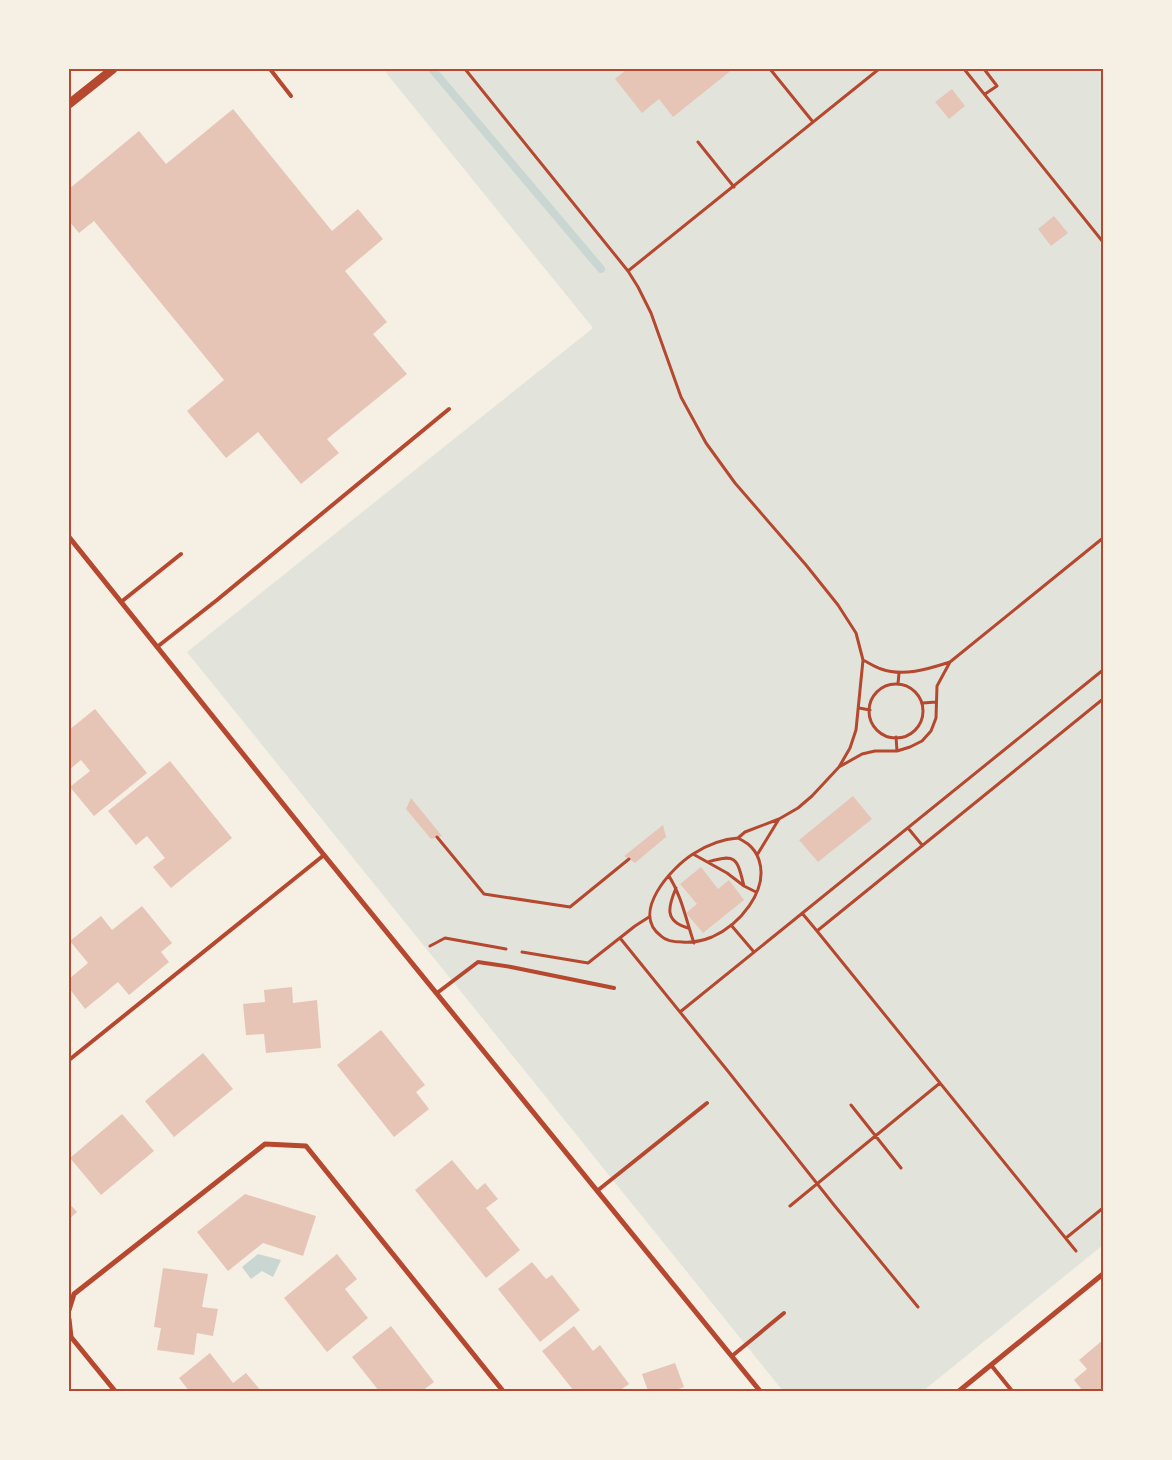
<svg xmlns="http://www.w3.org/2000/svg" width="1172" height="1460" viewBox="0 0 1172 1460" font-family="'Alegreya Sans',sans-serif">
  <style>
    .green { fill: #e2e4dc }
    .water { fill: #c9d6d2 }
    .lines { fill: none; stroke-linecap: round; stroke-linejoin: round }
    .stream { stroke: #c9d6d2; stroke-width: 8 }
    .building { fill: #e6c5b7 }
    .path { stroke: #b5482f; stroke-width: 3 }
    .service { stroke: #b5482f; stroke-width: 4 }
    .minor { stroke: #b5482f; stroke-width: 5 }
    .tertiary { stroke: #b5482f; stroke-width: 9 }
    .neatline { fill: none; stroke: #b5482f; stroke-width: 2 }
  </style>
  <rect width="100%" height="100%" fill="#f6efe4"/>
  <path class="green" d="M383,69H1103V1245L923,1391H783L187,652L593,328Z"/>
  <path class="water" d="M258,1254L281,1260L273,1277L262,1271L251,1279L242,1267Z"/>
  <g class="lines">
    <path class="stream" d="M432,69L601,269"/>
  </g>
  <path class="building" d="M627,69H733L673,117L659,99L642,113L615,79Z
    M952,89L965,106L949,119L935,102Z
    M233,109L332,231L358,209L383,239L345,271L387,322L373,334L407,374L327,439L339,453L301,484L258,432L226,458L187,411L224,380L94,221L79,233L69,221V189L139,131L166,164Z
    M1054,216L1068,233L1051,246L1038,229Z
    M95,709L147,773L94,816L70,787L90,771L81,760L69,770V730Z
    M170,761L232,838L171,888L153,867L165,858L147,836L136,845L108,811Z
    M853,796L872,819L818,862L799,840Z
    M411,798L442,836L431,839L406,809Z
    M663,825L666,837L635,863L624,856Z
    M701,867L718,889L729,880L744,900L703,933L686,913L697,904L680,884Z
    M142,906L172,943L161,952L169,962L129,995L118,982L85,1009L69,988V979L88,963L70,941L101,916L112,930Z
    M292,987L293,1003L317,1000L321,1048L266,1053L264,1034L246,1035L243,1004L265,1002L264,990Z
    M381,1030L425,1085L416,1092L429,1109L394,1137L337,1065Z
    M203,1053L233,1089L174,1137L145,1101Z
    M122,1114L154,1151L101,1195L70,1158Z
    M452,1160L477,1190L485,1183L498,1199L486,1208L520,1250L486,1278L415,1190Z
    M245,1194L316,1216L303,1256L263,1243L228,1271L197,1232Z
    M69,1203L77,1212L69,1219Z
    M337,1254L357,1279L345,1289L368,1318L327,1352L284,1298Z
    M532,1262L546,1279L552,1275L580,1310L540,1342L498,1289Z
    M163,1268L208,1274L202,1307L218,1309L213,1336L197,1333L194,1355L157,1350L161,1328L154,1327Z
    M391,1326L434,1382L422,1391H379L352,1357Z
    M574,1326L593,1351L600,1345L629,1384L619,1391H574L542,1351Z
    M1103,1340V1391H1083L1074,1380L1087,1369L1079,1360Z
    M210,1353L233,1383L246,1373L261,1391H189L179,1378Z
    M675,1363L684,1387L673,1391H648L642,1374Z"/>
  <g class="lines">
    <path class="path" d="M465,69L628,271L638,287L651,313L681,397L706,443L735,483L806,565L838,605L856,633L863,660C869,663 875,667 881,669C904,677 928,669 950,662L1103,538
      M770,69L813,122
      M964,69L1103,242
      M984,69L997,86L985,94
      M698,142L734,187
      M628,271L879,69
      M898,684L899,673
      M869 711a27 27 0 1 1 54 0a27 27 0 1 1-54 0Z
      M923,703L936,702
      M859,708L870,710
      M896,737L897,751
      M839,767L862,754L875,751H897L910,747L922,741L931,731L936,718L937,686L950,662
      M908,828L922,845
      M437,837L484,894L570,907L629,859
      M738,838C742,840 745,842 748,844C753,848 757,854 759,860C769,891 739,925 712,937C702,941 692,943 682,942C675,942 666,941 661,936C630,913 671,868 693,854C707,845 722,839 738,838Z
      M738,838L745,832L779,819L798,808L812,796L839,767L850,748L856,730L863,660
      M693,854L727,873L744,886L756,892
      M757,855L779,819
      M708,862C737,853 737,859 744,886
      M669,876C682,897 686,920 694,943
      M676,888C668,907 664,921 688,928
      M802,913L817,931
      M731,925L754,952
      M620,938L727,1070L834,1205L918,1307
      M430,946L445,938L506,949
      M522,952L588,963L635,926L649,917
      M680,1012L1103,670
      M851,1105L901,1168
      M790,1206L940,1083
      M1066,1238L1103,1208
      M1076,1251L817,931L1103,699"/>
    <path class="service" d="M270,69L291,96
      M121,602L181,554
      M157,647L217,600L449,409
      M437,993L478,962L511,967L614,988
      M69,1060L324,855
      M597,1191L707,1103
      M732,1356L784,1313
      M991,1365L1012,1391"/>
    <path class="minor" d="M69,537L324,855L760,1391
      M69,1310L74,1294L265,1144L306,1146L503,1391
      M69,1319L71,1337L115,1391
      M959,1391L1103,1274"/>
    <path class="tertiary" d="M69,104L113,69"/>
  </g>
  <rect width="1172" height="1460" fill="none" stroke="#f6efe4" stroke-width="140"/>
  <rect x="70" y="70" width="1032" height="1320" class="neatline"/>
</svg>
